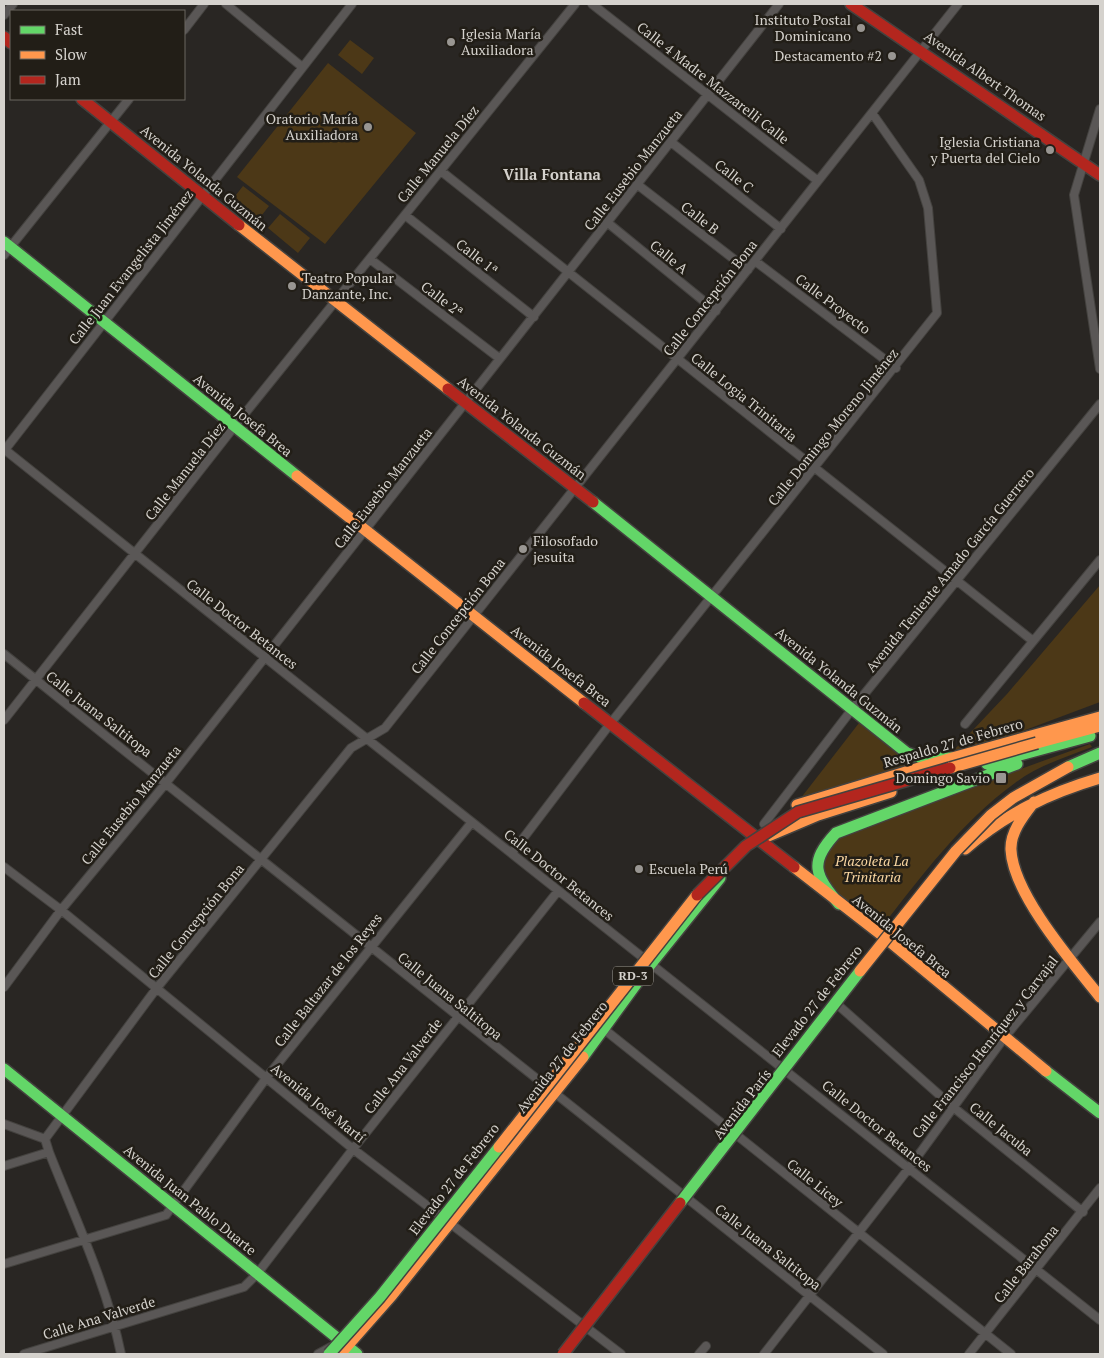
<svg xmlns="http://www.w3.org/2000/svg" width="1104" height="1358" viewBox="0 0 1104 1358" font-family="'PT Serif',serif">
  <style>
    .green { fill: #4c3817 }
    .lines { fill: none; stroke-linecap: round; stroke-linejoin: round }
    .street-casing { stroke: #44423f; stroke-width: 10 }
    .fast-casing { stroke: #44423f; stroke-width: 14 }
    .slow-casing { stroke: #44423f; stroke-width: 14 }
    .jam-casing { stroke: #44423f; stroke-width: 14 }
    .street { stroke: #5a5756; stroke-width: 8 }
    .fast { stroke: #63d668; stroke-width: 11 }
    .slow { stroke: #ff974d; stroke-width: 11 }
    .jam { stroke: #b3261e; stroke-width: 11 }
    .fast-bridge-casing { stroke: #44423f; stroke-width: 14; stroke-linecap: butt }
    .slow-bridge-casing { stroke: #44423f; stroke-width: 14; stroke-linecap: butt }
    .jam-bridge-casing { stroke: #44423f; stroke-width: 14; stroke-linecap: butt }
    .fast-bridge { stroke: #63d668; stroke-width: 11 }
    .slow-bridge { stroke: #ff974d; stroke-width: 11 }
    .jam-bridge { stroke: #b3261e; stroke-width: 11 }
    .poi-dot { fill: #999692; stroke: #221e17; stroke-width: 2 }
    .labels { text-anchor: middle; stroke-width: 5; stroke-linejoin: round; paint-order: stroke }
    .shield { fill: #221e17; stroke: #9f9c96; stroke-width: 1 }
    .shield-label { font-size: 12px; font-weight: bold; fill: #d5d2cd }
    .poi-label { font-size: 14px; fill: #d5d2cd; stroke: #221e17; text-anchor: end }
    .street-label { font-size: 14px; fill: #d5d2cd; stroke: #221e17 }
    .park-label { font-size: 14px; font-style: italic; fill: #f9d6a1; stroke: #221e17 }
    .neighbourhood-label { font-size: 15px; font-weight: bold; fill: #d5d2cd; stroke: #221e17 }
  </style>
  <rect width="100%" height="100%" fill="#292623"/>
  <path class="green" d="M350,40L374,58L362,74L338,55Z
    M328,63L416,133L325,244L237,177Z
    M243,186L269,206L258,220L232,200Z
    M280,214L310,238L298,253L268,228Z
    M1100,585V702L999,740L954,750L1007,694Z
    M859,723L904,759L906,765L797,803Z
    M1090,744L1092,747C1066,757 1037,766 1015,783C961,822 921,877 880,929L840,900L822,871C822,850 834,840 851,830Z"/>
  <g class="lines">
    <defs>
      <path id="street" d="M226,4L301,66
        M592,4L818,181
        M4,15L13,4
        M184,30L204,4
        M1100,109L1074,195L1100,369
        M671,142L781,229
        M441,171L1033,641
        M638,185L748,270
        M405,215L534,317
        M608,223L716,311
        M4,255L129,99
        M370,259L499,358
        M755,261L896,368
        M4,449C368,741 734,1030 1100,1320
        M4,451L352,4
        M4,654C296,889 589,1123 883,1354
        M4,720L234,427L575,4
        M965,724L1100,560
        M764,824L853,708L1100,404
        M512,853L610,724L937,313L928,208L919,180L872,113
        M4,867L61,910L353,1149L621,1354
        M4,987L61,910L166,783L779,4
        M838,1005L953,1107L1083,1212
        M605,1030L1011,1354
        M4,1124L45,1139
        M49,1152C75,1218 107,1285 121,1354
        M4,1166L49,1152L45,1139L156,989L351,748L385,728L958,4
        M4,1264L166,1215L267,1077L472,822
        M24,1354L244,1287L257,1274L353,1149L558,891
        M318,1354L331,1347
        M699,1354L706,1346
        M764,1354L909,1168L1004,1038L1100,922
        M969,1354L1100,1188"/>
      <path id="fast" d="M4,242L297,476
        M593,502L907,753L922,758H952
        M987,764L1090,736
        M1068,767L1100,753
        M839,904C815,875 808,863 836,833L1017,764
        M583,1057L650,965L720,878
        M4,1069L357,1354
        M1046,1071L1100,1113"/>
      <path id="slow" d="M239,225L448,389
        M297,476L584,703
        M1037,743L1100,726
        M1034,802C1024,815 1010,832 1011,850C1013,894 1073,963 1100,997
        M797,805L952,758L1100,717
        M766,837L818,815L891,792
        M965,849C1005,814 1049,793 1100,778
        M794,867L888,940L1046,1071
        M340,1354L392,1295L583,1057"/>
      <path id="jam" d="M851,4L1100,175
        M4,37L11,43
        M82,99L239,225
        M448,389L593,502
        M584,703L794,867"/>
    </defs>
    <use href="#street" class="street-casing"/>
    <use href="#fast" class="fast-casing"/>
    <use href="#slow" class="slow-casing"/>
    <use href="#jam" class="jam-casing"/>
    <use href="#street" class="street"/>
    <use href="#fast" class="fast"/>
    <use href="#slow" class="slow"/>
    <use href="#jam" class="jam"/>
    <defs>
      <path id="fast-bridge" d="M680,1203L860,971
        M329,1354L380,1297L499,1147"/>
      <path id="slow-bridge" d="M950,768L1037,743
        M860,971L956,851L991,815L1013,798L1068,767
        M499,1147L697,895"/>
      <path id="jam-bridge" d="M697,895L746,846L798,812L950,768
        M563,1354L680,1203"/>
    </defs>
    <use href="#fast-bridge" class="fast-bridge-casing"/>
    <use href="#slow-bridge" class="slow-bridge-casing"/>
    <use href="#jam-bridge" class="jam-bridge-casing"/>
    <use href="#fast-bridge" class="fast-bridge"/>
    <use href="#slow-bridge" class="slow-bridge"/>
    <use href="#jam-bridge" class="jam-bridge"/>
  </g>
  <g class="poi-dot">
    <circle cx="861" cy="28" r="5"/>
    <circle cx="451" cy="42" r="5"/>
    <circle cx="892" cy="56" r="5"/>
    <circle cx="368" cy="127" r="5"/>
    <circle cx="1050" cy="150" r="5"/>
    <circle cx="292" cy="286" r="5"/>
    <circle cx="523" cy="549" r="5"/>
    <rect x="995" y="772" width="12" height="12" rx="2.5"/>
    <circle cx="639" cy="869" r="5"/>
  </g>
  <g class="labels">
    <rect class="shield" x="613" y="966.5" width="40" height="19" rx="4"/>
    <g class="shield-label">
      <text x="633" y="980">RD-3</text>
    </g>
    <g class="poi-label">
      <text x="851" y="25">Instituto Postal<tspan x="851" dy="16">Dominicano</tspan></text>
      <text x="461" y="39" text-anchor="start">Iglesia María<tspan x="461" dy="16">Auxiliadora</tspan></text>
      <text x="882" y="61">Destacamento #2</text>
      <text x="358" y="124">Oratorio María<tspan x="358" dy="16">Auxiliadora</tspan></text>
      <text x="1040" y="147">Iglesia Cristiana<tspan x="1040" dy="16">y Puerta del Cielo</tspan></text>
      <text x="302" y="283" text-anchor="start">Teatro Popular<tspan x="302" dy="16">Danzante, Inc.</tspan></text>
      <text x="533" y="546" text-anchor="start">Filosofado<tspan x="533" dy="16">jesuita</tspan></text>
      <text x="990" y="783">Domingo Savio</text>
      <text x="649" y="874" text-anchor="start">Escuela Perú</text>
    </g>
    <g class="street-label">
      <text transform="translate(985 76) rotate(35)" y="5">Avenida Albert Thomas</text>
      <text transform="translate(713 83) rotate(38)" y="5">Calle 4 Madre Mazzarelli Calle</text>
      <text transform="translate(438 154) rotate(-51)" y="5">Calle Manuela Díez</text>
      <text transform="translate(633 170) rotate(-52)" y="5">Calle Eusebio Manzueta</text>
      <text transform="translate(734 176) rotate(38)" y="5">Calle C</text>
      <text transform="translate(204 178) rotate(39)" y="5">Avenida Yolanda Guzmán</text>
      <text transform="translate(700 218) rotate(38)" y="5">Calle B</text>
      <text transform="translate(477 257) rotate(38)" y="5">Calle 1ª</text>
      <text transform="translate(669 257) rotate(39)" y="5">Calle A</text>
      <text transform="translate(131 267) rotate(-52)" y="5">Calle Juan Evangelista Jiménez</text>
      <text transform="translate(710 298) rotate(-52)" y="5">Calle Concepción Bona</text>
      <text transform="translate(442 299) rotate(37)" y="5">Calle 2ª</text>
      <text transform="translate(833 304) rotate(37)" y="5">Calle Proyecto</text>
      <text transform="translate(744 397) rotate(39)" y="5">Calle Logia Trinitaria</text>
      <text transform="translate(243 415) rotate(39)" y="5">Avenida Josefa Brea</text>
      <text transform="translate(833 427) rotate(-51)" y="5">Calle Domingo Moreno Jiménez</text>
      <text transform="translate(522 428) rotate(38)" y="5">Avenida Yolanda Guzmán</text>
      <text transform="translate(185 471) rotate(-52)" y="5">Calle Manuela Díez</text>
      <text transform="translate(383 488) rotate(-52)" y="5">Calle Eusebio Manzueta</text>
      <text transform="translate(950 570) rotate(-51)" y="5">Avenida Teniente Amado García Guerrero</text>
      <text transform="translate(458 616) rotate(-52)" y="5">Calle Concepción Bona</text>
      <text transform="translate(242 624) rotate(38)" y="5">Calle Doctor Betances</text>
      <text transform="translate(561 666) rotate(38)" y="5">Avenida Josefa Brea</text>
      <text transform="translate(839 680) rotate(39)" y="5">Avenida Yolanda Guzmán</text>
      <text transform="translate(99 714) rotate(38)" y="5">Calle Juana Saltitopa</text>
      <text transform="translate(953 743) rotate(-16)" y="5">Respaldo 27 de Febrero</text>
      <text transform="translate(131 805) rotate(-51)" y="5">Calle Eusebio Manzueta</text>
      <text transform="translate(559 875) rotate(39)" y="5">Calle Doctor Betances</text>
      <text transform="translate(196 921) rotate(-51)" y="5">Calle Concepción Bona</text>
      <text transform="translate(902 936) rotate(39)" y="5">Avenida Josefa Brea</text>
      <text transform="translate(328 980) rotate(-52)" y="5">Calle Baltazar de los Reyes</text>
      <text transform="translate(450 996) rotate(39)" y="5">Calle Juana Saltitopa</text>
      <text transform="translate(817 1001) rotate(-52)" y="5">Elevado 27 de Febrero</text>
      <text transform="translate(985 1047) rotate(-52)" y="5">Calle Francisco Henríquez y Carvajal</text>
      <text transform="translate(562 1057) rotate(-52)" y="5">Avenida 27 de Febrero</text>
      <text transform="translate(403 1066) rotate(-52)" y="5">Calle Ana Valverde</text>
      <text transform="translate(318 1103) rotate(39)" y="5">Avenida José Martí</text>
      <text transform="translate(742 1104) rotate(-52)" y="5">Avenida París</text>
      <text transform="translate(877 1126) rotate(39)" y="5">Calle Doctor Betances</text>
      <text transform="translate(1001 1129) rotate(39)" y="5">Calle Jacuba</text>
      <text transform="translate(454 1179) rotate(-52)" y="5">Elevado 27 de Febrero</text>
      <text transform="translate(815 1183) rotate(39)" y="5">Calle Licey</text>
      <text transform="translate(190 1200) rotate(39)" y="5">Avenida Juan Pablo Duarte</text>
      <text transform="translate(768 1247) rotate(38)" y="5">Calle Juana Saltitopa</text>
      <text transform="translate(1026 1264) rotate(-52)" y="5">Calle Barahona</text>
      <text transform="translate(99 1318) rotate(-17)" y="5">Calle Ana Valverde</text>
    </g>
    <g class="park-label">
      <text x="872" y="866">Plazoleta La<tspan x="872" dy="16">Trinitaria</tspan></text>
    </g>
    <g class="neighbourhood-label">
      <text x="552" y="180">Villa Fontana</text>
    </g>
  </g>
  <rect width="1104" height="1358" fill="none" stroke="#d5d2cd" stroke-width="10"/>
  <rect x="10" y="10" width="175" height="90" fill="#221e17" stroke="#6a6660"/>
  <rect x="20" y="26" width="25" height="8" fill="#63d668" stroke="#6a6660"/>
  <text x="55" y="35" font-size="15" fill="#d5d2cd">Fast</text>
  <rect x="20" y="51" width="25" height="8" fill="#ff974d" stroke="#6a6660"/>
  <text x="55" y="60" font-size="15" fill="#d5d2cd">Slow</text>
  <rect x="20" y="76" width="25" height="8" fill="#b3261e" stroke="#6a6660"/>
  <text x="55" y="85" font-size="15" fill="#d5d2cd">Jam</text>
</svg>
